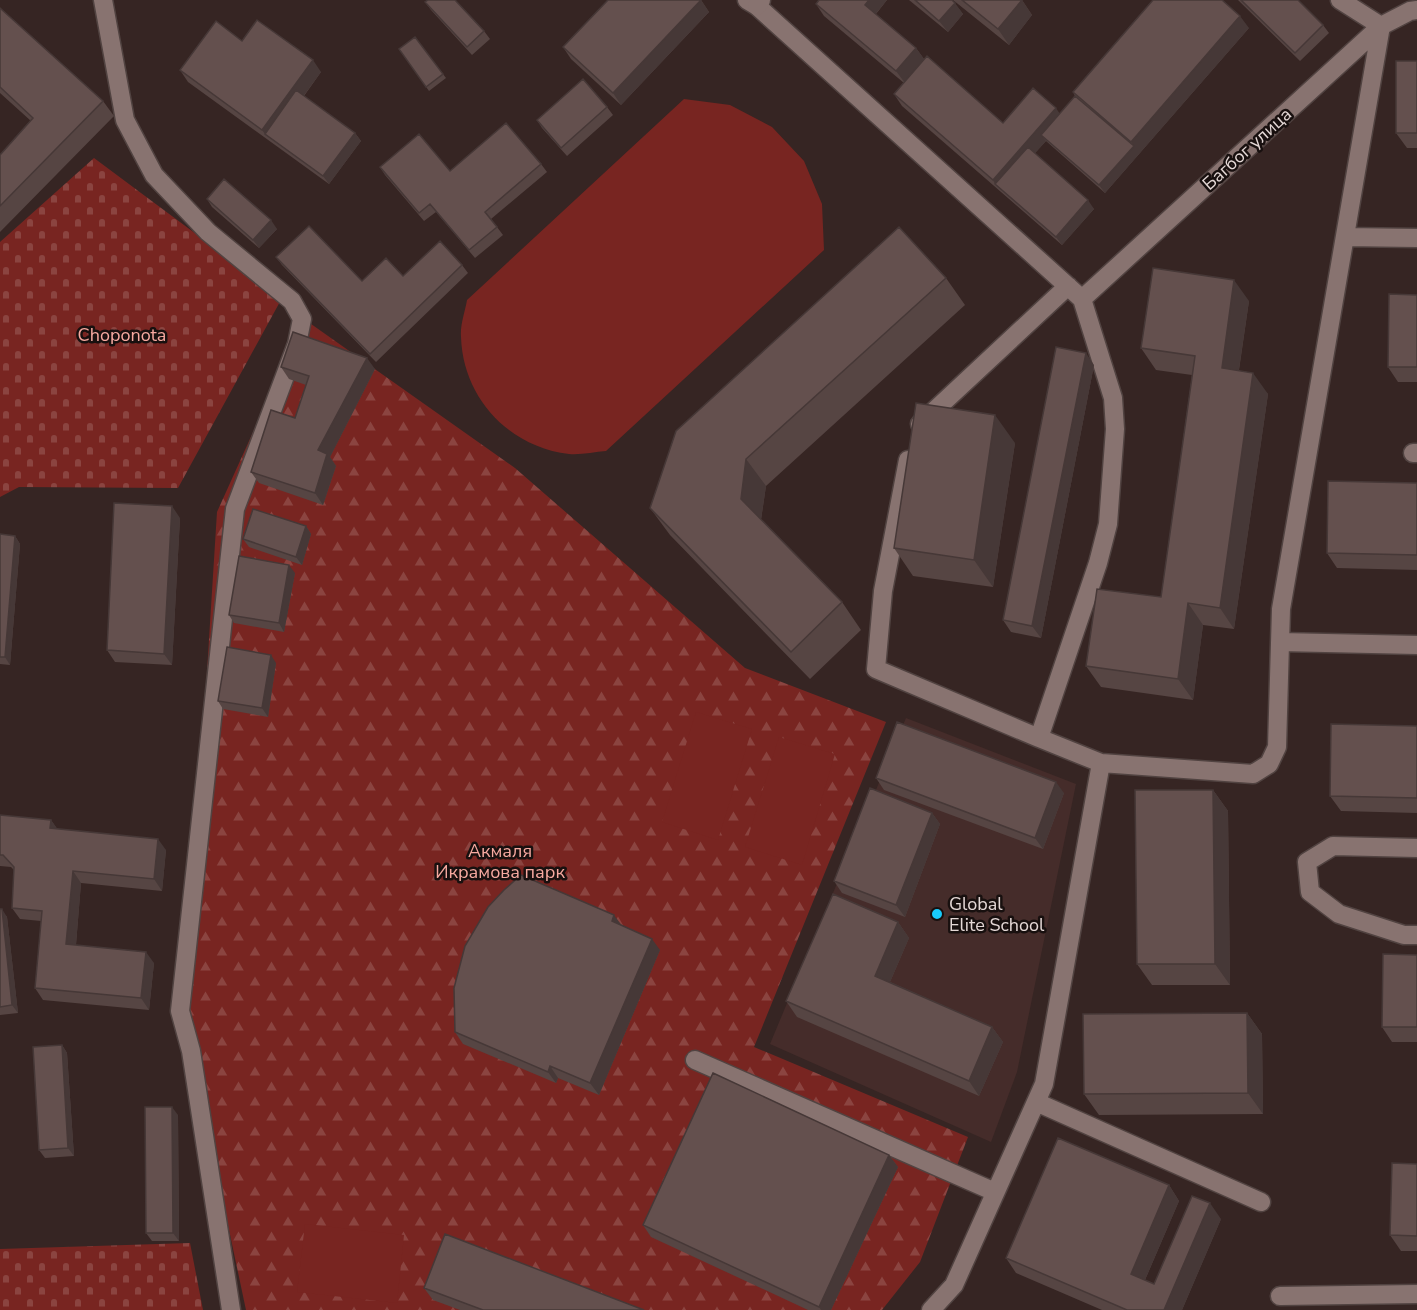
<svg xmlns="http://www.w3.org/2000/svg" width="1417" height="1310" viewBox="0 0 1417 1310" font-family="'Nunito Sans',sans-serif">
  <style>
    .built { fill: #452c2a }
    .forest { fill: url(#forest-firs) }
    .cemetery { fill: url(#cemetery-stones) }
    .green { fill: #782521 }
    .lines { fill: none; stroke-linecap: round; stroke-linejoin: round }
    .lane-casing { stroke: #514341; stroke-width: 21 }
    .street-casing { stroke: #514341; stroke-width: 21 }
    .lane { stroke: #887370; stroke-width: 18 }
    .street { stroke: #887370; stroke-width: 18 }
    .wall { fill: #564543 }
    .shaded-wall { fill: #463837 }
    .building { fill: #64504e; stroke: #463837; stroke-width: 1.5 }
    .poi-dot { fill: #18cafb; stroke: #18100f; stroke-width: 2 }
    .labels { text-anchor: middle; stroke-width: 5; stroke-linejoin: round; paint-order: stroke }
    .street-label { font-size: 18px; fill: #e4d8d6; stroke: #18100f }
    .park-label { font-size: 18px; fill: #f7a9a0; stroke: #18100f }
    .poi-label { font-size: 18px; fill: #e4d8d6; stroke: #18100f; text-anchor: start }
  </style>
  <defs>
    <pattern id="forest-firs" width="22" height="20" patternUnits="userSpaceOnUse" patternTransform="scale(1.5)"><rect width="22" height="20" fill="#782521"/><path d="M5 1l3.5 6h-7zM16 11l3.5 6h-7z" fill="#8b4440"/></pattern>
    <pattern id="cemetery-stones" width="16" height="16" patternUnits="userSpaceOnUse" patternTransform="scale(1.5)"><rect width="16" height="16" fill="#782521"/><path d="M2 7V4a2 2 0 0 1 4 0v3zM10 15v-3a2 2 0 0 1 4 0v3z" fill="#8b4440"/></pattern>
  </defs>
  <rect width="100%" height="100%" fill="#362523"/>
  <path class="built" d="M906,718L1076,784L1017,1072L991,1142L770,1044Z"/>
  <path class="forest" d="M304,319L515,468L745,668L886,722L754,1047L968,1137L920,1262L882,1310H246L185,1022L217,512Z"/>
  <path class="cemetery" d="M94,158L282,298L178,488L19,487L0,497V242Z
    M190,1243L203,1310H0V1249Z"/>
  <path class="green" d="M684,99L730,105L772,127L804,161L822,204L824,250L606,451C594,452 581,455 569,454C509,447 463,398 461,337C460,325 465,312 467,300Z
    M696,712L752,729L718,840L662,822Z
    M779,737L835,754L802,865L745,847Z
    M305,1224L404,1235L397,1303L297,1292Z"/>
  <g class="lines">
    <defs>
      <path id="lane" d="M747,0L757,6L1082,299L1113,398L1115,429L1108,524L1098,563L1039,738L1101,763L1253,774L1269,764L1277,747L1281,609L1381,26L1340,0
        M1345,237L1417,238
        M1082,299L1381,26L1410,11L1417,10
        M920,424L1068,286
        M1413,453H1417
        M908,460L883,591L876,669L1039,738
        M1280,642L1417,645
        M1417,848L1333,846L1307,862L1310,892L1339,914L1404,935H1417
        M695,1060L995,1192
        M1036,1102L1261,1202
        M1280,1296L1417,1294
        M931,1310L954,1285L1044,1084L1101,763"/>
      <path id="street" d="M103,0L125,120L154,175L208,232L292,301L302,319L297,344L235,509L180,1011L191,1051L231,1310
        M757,6L761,0"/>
    </defs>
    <use href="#lane" class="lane-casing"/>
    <use href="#street" class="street-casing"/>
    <use href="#lane" class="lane"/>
    <use href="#street" class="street"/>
  </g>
  <path class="wall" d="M701,0L709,12L621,105L571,59L563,47Z
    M819,0H887L876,14L916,48L924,59L1003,123L1060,114L1075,96L1073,92L1249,28L1105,193L1046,141L1035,153L1094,209L1062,245L902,106L894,94L904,83L824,16L816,4Z
    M909,0H952L963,14L948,32Z
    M953,0H1022L1032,15L1009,45Z
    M1238,0H1298L1323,25L1329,33L1300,61Z
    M425,2L484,31L490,39L472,55L431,10Z
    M0,8L103,101L114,116L0,232V155L31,121L0,93Z
    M415,37L446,78L429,91L399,49Z
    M242,41L321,72L304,96L355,133L361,141L329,184L188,82L180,70Z
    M1417,61V148H1407L1396,133Z
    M607,107L613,115L567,156L542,128L537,120Z
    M541,164L547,172L491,219L503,235L475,258L436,212L424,221L385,175L380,167L450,171Z
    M207,199L277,229L259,248L212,207Z
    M276,257L362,281L403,276L462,265L468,273L376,362L282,265Z
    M946,278L965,305L766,486L761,520L842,602L861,630L810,679L670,535L650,508Z
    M1417,295V382H1398L1388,367Z
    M1249,301L1239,370L1268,394L1234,629L1203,625L1193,700L1101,687L1086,666L1161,597L1192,375L1156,370L1141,348Z
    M1094,365L1041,638L1011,632L1003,620Z
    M281,367L375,369L330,457L336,466L323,505L259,483L251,472L295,418L306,385L289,379Z
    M1015,443L993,587L913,576L894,548Z
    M1417,483V570L1337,568L1327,553Z
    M180,518L172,665L115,662L107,650Z
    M306,526L311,534L302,565L249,547L243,539Z
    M0,534L15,536L20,544L10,665L0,664Z
    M295,573L284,632L234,623L229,615Z
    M276,663L268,717L223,709L218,701Z
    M1417,726V813L1341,811L1330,796Z
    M876,778L1064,793L1043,849L884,790Z
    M1213,790L1228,811L1230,985H1152L1137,964Z
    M932,813L940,824L905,917L842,893L834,881Z
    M0,815L51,820L57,829L166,850L162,891L81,883L76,945L154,963L149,1010L43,1000L35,988L41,921L20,919L12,908L14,870L11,867L0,866Z
    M0,909L7,917L18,1013L0,1015Z
    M898,922L909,938L890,982L992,1027L1003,1042L979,1096L797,1017L786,1001Z
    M622,926L660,950L599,1095L558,1078L556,1083L463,1044L455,1032Z
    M1417,955V1042H1392L1382,1027Z
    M1247,1013L1262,1034L1263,1114L1099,1115L1084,1094Z
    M62,1045L67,1053L74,1156L45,1158L39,1150Z
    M178,1115L179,1241H152L146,1233Z
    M889,1155L898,1167L831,1310H808L651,1237L643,1225Z
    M1417,1164V1251H1401L1390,1235Z
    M1169,1185L1179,1201L1145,1280L1154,1284L1221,1219L1182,1310H1102L1016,1273L1006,1258Z
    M424,1288L644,1310H460L433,1300Z"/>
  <path class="shaded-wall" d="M701,0L709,12L621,105L613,93Z
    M869,0H887L873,17L865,5Z
    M1022,0L1032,15L1009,45L998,29Z
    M955,3L963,14L948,32L939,21Z
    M1240,16L1249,28L1105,193L1099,185L1134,146L1131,142Z
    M916,48L924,59L905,83L896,71Z
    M313,60L321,72L272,139L265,134L262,130Z
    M1056,108L1064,120L1041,135L1046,141L1002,190L995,184L993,180Z
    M355,133L361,141L329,184L323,176Z
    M1088,200L1094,209L1062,245L1056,237Z
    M271,220L277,229L259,248L253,240Z
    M1234,280L1249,301L1236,389L1222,368Z
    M1086,353L1094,365L1041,638L1032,626Z
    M367,358L375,369L330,457L336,466L323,505L315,493L318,450Z
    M1253,373L1268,394L1234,629L1220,608Z
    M995,415L1015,443L993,587L974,560Z
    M746,459L766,486L760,526L741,499Z
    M172,506L180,518L172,665L164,654Z
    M306,526L311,534L302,565L296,557Z
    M15,536L20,544L10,665L5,657Z
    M289,565L295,573L284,632L279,623Z
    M1188,603L1203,625L1193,700L1178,679Z
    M271,655L276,663L268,717L262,708Z
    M1056,782L1064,793L1043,849L1035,838Z
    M1213,790L1228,811L1230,985L1215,964Z
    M932,813L940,824L905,917L896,905Z
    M51,820L59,831L50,828Z
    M158,839L166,850L162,891L154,879Z
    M73,871L81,883L75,956L66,944Z
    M2,909L7,917L18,1013L12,1005Z
    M614,915L623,927L612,921Z
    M898,922L909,938L886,991L875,976Z
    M652,939L660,950L599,1095L590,1083Z
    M146,952L154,963L149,1010L141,998Z
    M1247,1013L1262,1034L1263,1114L1248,1093Z
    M992,1027L1003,1042L979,1096L969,1081Z
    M62,1045L67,1053L74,1156L68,1148Z
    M550,1066L558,1078L556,1083L548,1072Z
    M172,1107L178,1115L179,1241L173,1233Z
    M889,1155L898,1167L831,1310H821L819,1307Z
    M1169,1185L1179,1201L1141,1289L1131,1274Z
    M1210,1203L1221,1219L1182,1310H1164Z"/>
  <path class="building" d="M428,0H455L484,31L467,47L425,2Z
    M608,0H701L613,93L563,47Z
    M819,0H869L865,5L916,48L896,71L816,4Z
    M915,0H952L955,3L939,21Z
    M962,0H1022L998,29Z
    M1153,0H1222L1240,16L1131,142L1073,92Z
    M1241,0H1298L1323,25L1295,53Z
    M0,8L103,101L0,206V155L33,118L0,87Z
    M257,20L313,60L262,130L180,70L216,21L242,41Z
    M415,37L443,74L426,87L399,49Z
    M927,56L1003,123L1033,88L1056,108L993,180L894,94Z
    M1396,61H1417V133H1396Z
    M583,79L607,107L561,148L537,120Z
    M296,90L355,133L323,176L265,134Z
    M1075,96L1134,146L1099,185L1041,135Z
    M506,123L541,164L485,212L497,227L469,250L430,204L419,213L380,167L419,134L450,171Z
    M1028,147L1088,200L1056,237L995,184Z
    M224,179L271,220L253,240L207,199Z
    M309,226L362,281L386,258L403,276L440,241L462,265L370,354L276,257Z
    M899,227L946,278L746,459L741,499L842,602L791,652L650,508L676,431Z
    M1153,268L1234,280L1222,368L1253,373L1220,608L1188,603L1178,679L1086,666L1097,589L1161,597L1195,356L1141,348Z
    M1389,294L1417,295V367H1388Z
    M293,332L367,358L318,450L327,454L315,493L251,472L271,410L295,418L309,376L281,367Z
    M1056,347L1086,353L1032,626L1003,620Z
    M916,403L995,415L974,560L894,548Z
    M1328,481L1417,483V555L1327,553Z
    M114,503L172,506L164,654L107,650Z
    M253,509L306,526L296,557L243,539Z
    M0,534L15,536L5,657H0Z
    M239,556L289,565L279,623L229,615Z
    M227,647L271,655L262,708L218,701Z
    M897,722L1056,782L1035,838L876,778Z
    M1331,724L1417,726V798L1330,796Z
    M870,788L932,813L896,905L834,881Z
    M1135,790H1213L1215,964H1137Z
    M0,815L51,820L50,828L158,839L154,879L73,871L66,944L146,952L141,998L35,988L42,911L12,908L14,867L3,855H0Z
    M521,875L614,915L612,921L652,939L590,1083L550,1066L548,1072L455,1032L454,988L465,946L488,907L504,890Z
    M833,894L898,922L875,976L992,1027L969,1081L786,1001Z
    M0,909H2L12,1005L0,1007Z
    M1383,954L1417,955V1027H1382Z
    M1247,1013L1248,1093L1084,1094L1083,1014Z
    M62,1045L68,1148L39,1150L33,1047Z
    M713,1073L889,1155L819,1307L643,1225Z
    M145,1107H172L173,1233H146Z
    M1058,1138L1169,1185L1131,1274L1154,1284L1192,1196L1210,1203L1164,1310H1127L1006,1258Z
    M1392,1163L1417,1164V1236L1390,1235Z
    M445,1234L644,1310H483L424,1288Z"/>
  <circle class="poi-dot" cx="937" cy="914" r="6"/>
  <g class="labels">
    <g class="street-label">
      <text transform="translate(1247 149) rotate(-42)" y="6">Багбог улица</text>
    </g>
    <g class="park-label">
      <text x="122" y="341">Choponota</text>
      <text x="500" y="857">Акмаля<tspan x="500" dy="21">Икрамова парк</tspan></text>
    </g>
    <g class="poi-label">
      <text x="949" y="910">Global<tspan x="949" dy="21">Elite School</tspan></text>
    </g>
  </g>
</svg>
